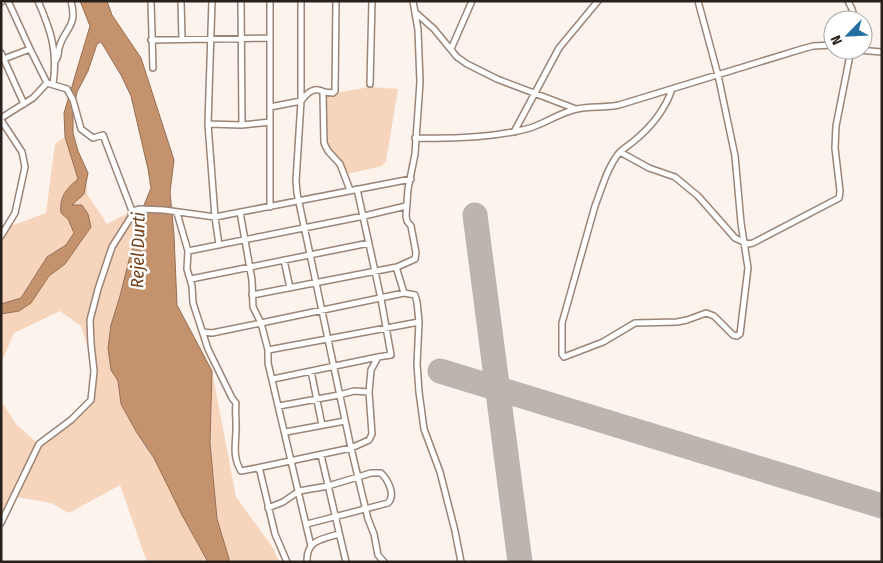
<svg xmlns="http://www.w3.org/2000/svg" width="883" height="563" viewBox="0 0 883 563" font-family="'Fira Sans Condensed',sans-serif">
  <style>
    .green { fill: #f7d4bc }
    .water { fill: #c5926e; stroke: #967055 }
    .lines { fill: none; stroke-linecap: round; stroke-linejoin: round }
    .runway { stroke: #bcb4ad; stroke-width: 25 }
    .minor-casing { stroke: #9a8577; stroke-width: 8 }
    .minor { stroke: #fff; stroke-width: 5 }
    .labels { text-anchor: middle; stroke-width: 5; stroke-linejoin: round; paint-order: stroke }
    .water-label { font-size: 18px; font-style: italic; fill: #713f17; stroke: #fff }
  </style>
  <rect width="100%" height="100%" fill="#fcf3ec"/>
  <path class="green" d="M370,87L398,89L386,161L382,166L347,174L340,160L325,145L324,95Z
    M65,137L78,179C66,189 59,197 61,213L68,219L74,233L66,245L47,257L21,298L1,304V239L8,227L46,213L55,144Z
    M87,183V194L107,224L130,212L110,244L95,288L87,319L88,348L81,326L60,311L14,333L1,363V314L19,311L31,303L49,276L65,264L84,238L71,205L84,194Z
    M143,210L138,236L131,252L120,296L111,325V370L118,381L121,404L137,433L154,458L182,515L208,562H147L120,485L69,513L51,503L17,497L41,446L74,422L93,401L96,370L92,344L91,320L99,289L114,248L133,212Z
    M212,371L236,497L273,548L279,562H230L217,519L210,443Z
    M1,401L16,424L37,443L1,518Z"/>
  <path class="water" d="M80,1H107L112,15L141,58L174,160L170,192L174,235L177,305L212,371L210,443L217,519L230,562H208L182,515L154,458L137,433L121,404L118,381L111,370L108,348L111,325L120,296L131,252L138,236L144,205L151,188L148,169L131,96L121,75L101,42L97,44L88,71L77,92L73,113V133L78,151L88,173L84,194L72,205H82L88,214L91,227L65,264L49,276L31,303L19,311L1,314V304L21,298L47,257L66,245L74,233L68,219L61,213C59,197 66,189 78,179L65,137L64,113L90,26Z"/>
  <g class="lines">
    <path class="runway" d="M475,215L520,562
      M440,371L882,506"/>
    <defs>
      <path id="minor" d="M8,1L30,49
        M38,1C51,31 58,51 53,84
        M151,1L153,68
        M181,1L182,39
        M212,1L208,124L215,217L219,245
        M241,1L242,125
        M301,1V101L296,181L297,193L351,448L368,519L374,534L378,555L384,562
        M336,1L335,91L333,93L324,92L323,94L324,143L328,151L340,164L350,190
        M413,1L418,30L420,82L415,154L408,189L406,216L407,221L411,226L416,253L415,259L397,267V270L404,293L415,295L417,302L419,322L417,364L419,392L424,429L440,472L455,531L461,562
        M848,1L852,9L855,20
        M1,2L3,1
        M416,13L434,29L457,57L467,64L497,79L576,109
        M151,40L270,38
        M451,49L472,1
        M858,50L882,52
        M1,53L24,104
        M1,60L30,49L47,83L67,89L73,100L81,129L93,138L103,135L132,211L131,217L112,247L98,289L90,320L91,344L94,371L91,400L71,420L39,444L1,523
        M56,60C59,55 58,53 59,48C65,27 78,27 71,1
        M370,84L372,1
        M672,89C665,110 651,127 634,141C629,145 623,149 619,153C607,168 602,188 595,206L562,323V354L564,357L603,342L635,323L677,322L687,320L706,313L714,316L733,335L737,336L740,334L748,268L741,223L735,156L718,75L698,1
        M270,107L301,101C307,93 314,86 324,92
        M1,118L33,98L47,83
        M1,120L22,152L25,167L15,213L1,236
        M208,124L242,125L270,122
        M514,132L559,48L598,1
        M415,138C453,139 494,138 530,128C546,123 561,112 577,109C590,106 605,108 619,105L802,49L813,46L833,45
        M620,152L649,168L675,177L698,196L735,238L748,244L753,243L839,198L840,191L835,148L836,126L851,50
        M270,207V1
        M132,211L140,209L164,210L215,217L411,179
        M240,212L252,280L253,307L261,323L268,350V363L311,546
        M177,213L188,251L187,269L192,286L193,303L208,349L232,398L236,403C235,410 236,416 236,423C237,440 231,455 241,471L257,468L260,471L275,534L287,562
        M188,251L364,216L406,206
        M284,260L290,288
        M191,279L369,243
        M252,295L397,267
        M203,332L212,333L261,323L404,293
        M268,350L419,322
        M311,371L322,425
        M273,379L378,357
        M279,406L339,395L354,391L369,392
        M286,432L345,421
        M321,455L346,562
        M257,468L351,448L369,440L372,434L369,392L371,370L378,357L391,355L381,299L357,189
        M268,508L283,502L299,491L328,486L371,473H381C388,480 396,495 388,503L307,524
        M307,562C306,540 322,539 339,534"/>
    </defs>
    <use href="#minor" class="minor-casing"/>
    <use href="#minor" class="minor"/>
  </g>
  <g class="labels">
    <g class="water-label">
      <text transform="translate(138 250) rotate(-89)" y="6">Rejel Durti</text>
    </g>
  </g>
  <rect width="883" height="563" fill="none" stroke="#28201b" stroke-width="5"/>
  <g transform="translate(848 35) rotate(246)"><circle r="24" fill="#ffffff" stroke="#a9a6a4"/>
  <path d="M0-4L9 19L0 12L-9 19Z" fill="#236fa2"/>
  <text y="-8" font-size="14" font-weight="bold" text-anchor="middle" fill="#28201b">N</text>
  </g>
</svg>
